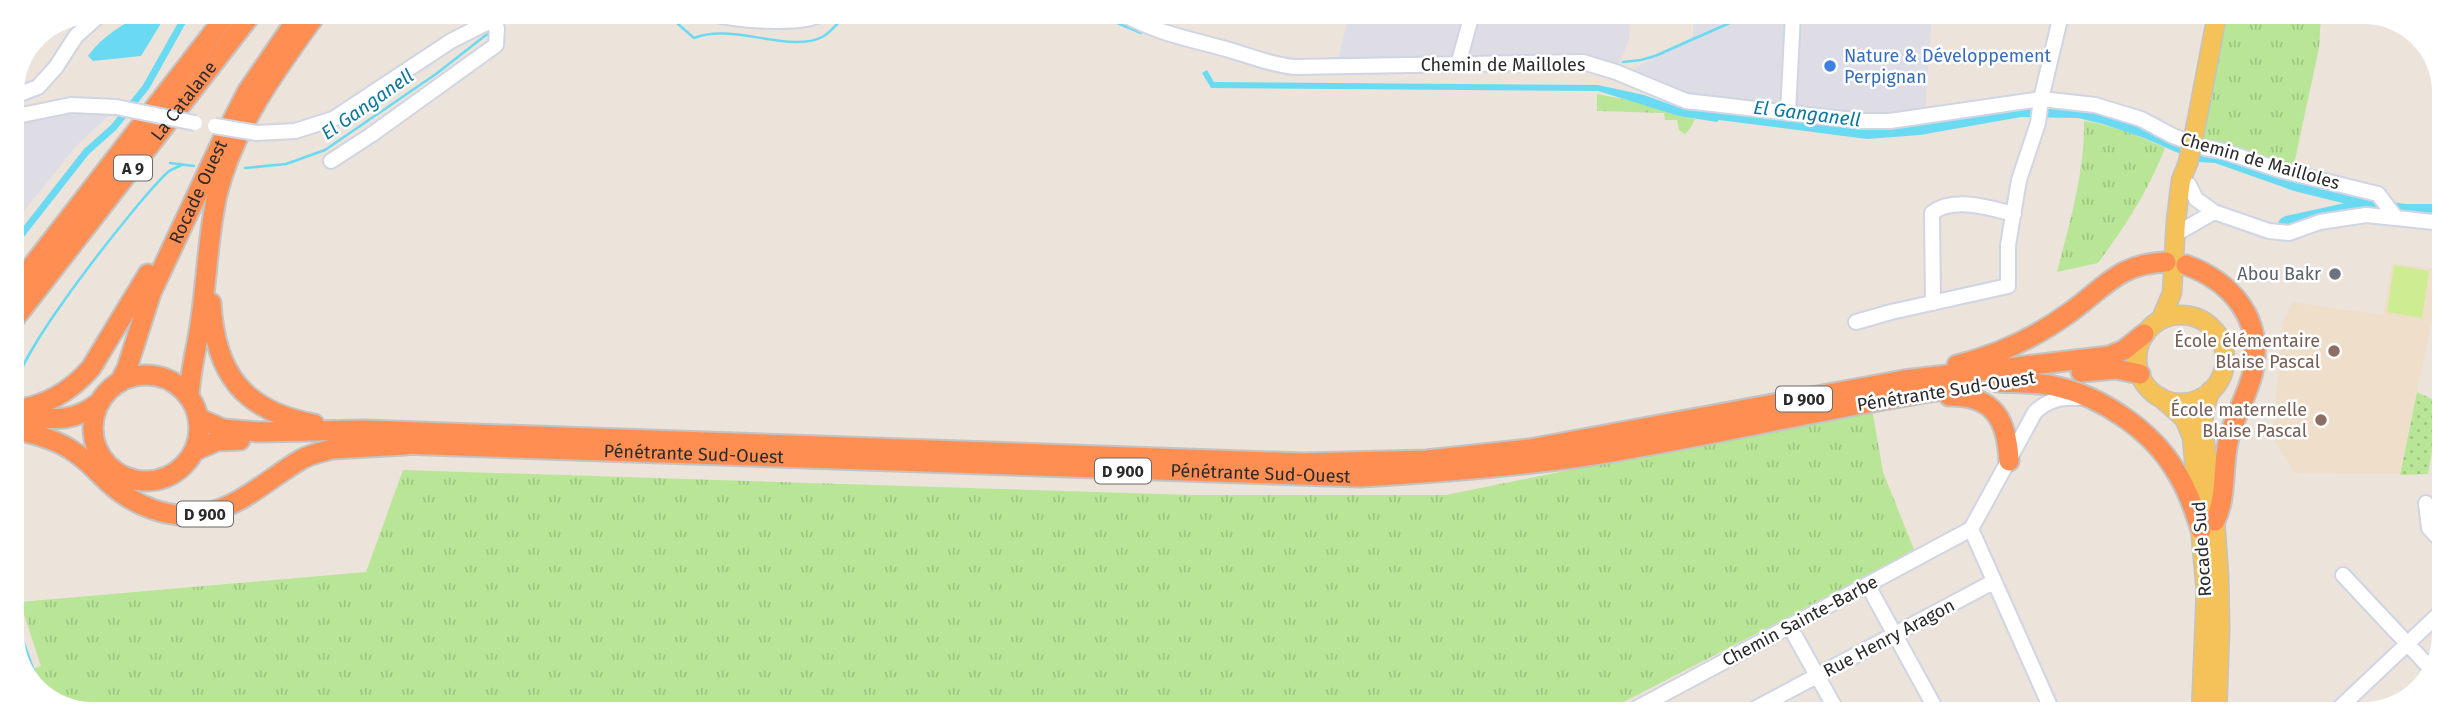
<svg xmlns="http://www.w3.org/2000/svg" width="2456" height="726" viewBox="0 0 2456 726" font-family="'Fira Sans',sans-serif">
  <style>
    .industrial { fill: #dedce4 }
    .education { fill: #efdfca }
    .grass { fill: url(#grass-tufts) }
    .garden { fill: url(#garden-dots) }
    .pitch { fill: #ceec91 }
    .water { fill: #6adaf2 }
    .lines { fill: none; stroke-linecap: round; stroke-linejoin: round }
    .stream { stroke: #6adaf2; stroke-width: 2.5 }
    .river { stroke: #6adaf2; stroke-width: 18 }
    .minor-casing { stroke: #d0d5e3; stroke-width: 18 }
    .major-casing { stroke: #c3c3c3; stroke-width: 21 }
    .highway-casing { stroke: #c3c3c3; stroke-width: 23 }
    .minor { stroke: #fff; stroke-width: 14 }
    .major { stroke: #f4c258; stroke-width: 18 }
    .highway { stroke: #ff8e53; stroke-width: 19 }
    .minor-bridge-casing { stroke: #d0d5e3; stroke-width: 18; stroke-linecap: butt }
    .major-bridge-casing { stroke: #c3c3c3; stroke-width: 21; stroke-linecap: butt }
    .minor-bridge { stroke: #fff; stroke-width: 14 }
    .major-bridge { stroke: #f4c258; stroke-width: 18 }
    .shop-dot { fill: #3f7fe0; stroke: #fff; stroke-width: 2.5 }
    .worship-dot { fill: #6b7280; stroke: #fff; stroke-width: 2.5 }
    .education-dot { fill: #8d6e63; stroke: #fff; stroke-width: 2.5 }
    .labels { text-anchor: middle; stroke-width: 5; stroke-linejoin: round; paint-order: stroke }
    .shield { fill: #fff; stroke: #6a6a6a; stroke-width: 2 }
    .shield-label { font-size: 16px; font-weight: bold; fill: #2a2a2a }
    .shop-label { font-size: 18px; fill: #366cbe; stroke: #fff; text-anchor: start }
    .street-label { font-size: 18px; fill: #2a2a2a; stroke: #fff }
    .worship-label { font-size: 18px; fill: #5b616d; stroke: #fff; text-anchor: end }
    .education-label { font-size: 18px; fill: #785e54; stroke: #fff; text-anchor: end }
    .water-label { font-size: 19px; font-style: italic; fill: #09789e; stroke: #fff }
  </style>
  <defs>
    <pattern id="grass-tufts" width="24" height="20" patternUnits="userSpaceOnUse" patternTransform="scale(1.75)"><rect width="24" height="20" fill="#b8e596"/><path d="M3 7l-1-3M5 7V3M7 7l1-3M15 17l-1-3M17 17v-4M19 17l1-3" fill="none" stroke="#9ec581"/></pattern>
    <pattern id="garden-dots" width="8" height="8" patternUnits="userSpaceOnUse" patternTransform="scale(1.75)"><rect width="8" height="8" fill="#b8e596"/><path d="M2 2h.1M6 6h.1" fill="none" stroke="#9ec581" stroke-width="1.8" stroke-linecap="round"/></pattern>
  </defs>
  <rect width="100%" height="100%" fill="#ece3db"/>
  <path class="industrial" d="M1349,14H1630L1629,40L1618,67L1338,60Z
    M1694,14L1932,15L1925,111L1889,116H1862L1688,96L1632,74L1635,68L1693,36Z
    M92,109L113,112L77,145L12,226V124L54,112Z"/>
  <path class="education" d="M2392,263L2443,270L2399,474L2294,473L2272,436L2283,322L2292,302L2383,315Z"/>
  <path class="grass" d="M2226,15H2321L2319,48L2293,169L2201,143Z
    M1597,94L1642,103L1679,116L1695,119L1690,129L1685,134L1679,130L1677,120H1665L1664,113L1597,111Z
    M2084,121C2112,125 2139,136 2165,148C2148,191 2125,227 2098,263L2057,272C2070,222 2085,172 2084,121Z
    M1872,409L1883,472L1915,552L1602,713L71,711L29,683L25,672L41,666L20,602L366,572L403,470L1191,495H1446Z"/>
  <path class="garden" d="M2417,392L2440,403L2428,474L2400,475Z"/>
  <path class="pitch" d="M2394,265L2429,271L2422,318L2387,312Z"/>
  <path class="water" d="M145,12H164L166,15L141,56L93,61L88,56C103,35 123,25 145,12Z
    M184,12H192L149,89L116,130L89,154L12,252V241L84,149L111,125L143,85Z
    M1207,70L1214,82L1598,85L1644,95L1680,108L1798,119L1867,130L1918,125L2000,109L2047,106L2079,108L2106,114L2373,200L2406,204H2443V215H2405L2371,210L2294,191L2215,163L2199,162L2144,138L2103,124L2078,118L2021,117L1920,135L1867,139L1719,120L1717,122L1679,116L1598,91L1211,88L1202,73Z"/>
  <g class="lines">
    <path class="stream" d="M673,13L678,24L694,38C733,22 791,55 824,36C833,30 840,20 848,13
      M1094,13L1141,33
      M1182,45L1193,47
      M1329,59L1385,58
      M1623,62L1641,60L1655,56L1750,14
      M170,163L194,166
      M245,168L286,164L325,150L436,74L486,35L492,33
      M17,388C11,360 141,196 168,172C172,169 177,167 182,165
      M12,468L14,453
      M12,610L41,691"/>
    <path class="river" d="M2287,225L2364,208L2372,203"/>
    <defs>
      <path id="minor" d="M709,13C734,20 802,27 823,13
        M1123,14C1156,33 1190,39 1226,49C1251,56 1267,64 1294,67L1583,62L1616,72L1686,101L1862,121H1890L2041,99L2095,105L2141,119L2173,136L2205,148L2223,151L2280,170L2378,194L2396,218L2443,223
        M1458,65L1472,14
        M12,97L38,87L56,67L76,36L103,12
        M1788,113L1793,14
        M12,117L71,105L116,107
        M257,133L295,131L333,119L451,41L506,13
        M331,161L371,135L496,45L497,28L489,21
        M2189,185L2196,199L2214,212L2269,231L2289,233L2320,222L2366,215L2396,218
        M2181,231L2214,212
        M1933,303L1932,213C1953,196 1990,208 2014,214
        M1856,322L1891,312L2008,286V245L2019,180L2038,123L2041,99L2061,15
        M2426,503L2429,528L2441,541
        M1971,529L2053,713
        M1971,529L2035,412C2048,400 2060,397 2078,398
        M2343,575L2431,669
        M1872,593L1938,713
        M1795,636L1838,713
        M1628,713L1971,529
        M1747,713L1993,582
        M2333,714L2441,612"/>
      <path id="major" d="M2196,125L2217,15
        M2137 359a44 44 0 1 1 88 0a44 44 0 1 1-88 0Z
        M2161,319L2172,293L2176,221L2181,180L2188,163
        M2210,391L2204,411L2203,428L2215,521L2219,575L2220,630L2217,714
        M2160,397L2184,418L2192,437L2206,591L2201,714"/>
      <g id="highway">
        <path d="M2186,265C2230,281 2262,317 2254,366C2251,390 2233,417 2228,442C2222,469 2227,495 2215,521"/>
        <path d="M12,292L229,12"/>
        <path d="M211,303C215,373 243,411 314,424"/>
        <path id="s1" d="M12,322L253,12"/>
        <path d="M1957,365C1997,355 2036,337 2069,313C2106,287 2117,264 2166,262"/>
        <path d="M2081,372L2116,369L2140,374"/>
        <circle cx="146" cy="428" r="53"/>
        <path id="s2" d="M120,382L127,368L151,293L222,141L247,92L301,13"/>
        <path d="M1998,382C2018,383 2039,382 2058,387C2102,397 2152,431 2175,470C2187,488 2194,509 2201,530"/>
        <path d="M1949,396C1994,395 2007,420 2009,461"/>
        <path d="M189,397C190,370 198,344 201,318C207,277 208,235 217,195C233,128 277,68 317,13"/>
        <path d="M12,410C45,407 70,392 91,368L148,274"/>
        <path d="M19,416C52,419 72,424 100,402"/>
        <path d="M198,418L223,429L258,432L364,430L1302,463L1427,460L1529,449L1904,380L2109,356L2124,350L2144,334"/>
        <path d="M12,429C35,434 59,440 77,454C89,462 98,473 109,483C134,506 170,520 203,514C242,506 269,478 302,459C311,454 322,452 332,449L405,445"/>
        <path id="s3" d="M400,444L1360,477C1436,473 1511,467 1587,456C1715,436 1840,404 1968,386"/>
        <path d="M194,451L217,441L240,440"/>
      </g>
    </defs>
    <use href="#minor" class="minor-casing"/>
    <use href="#major" class="major-casing"/>
    <use href="#highway" class="highway-casing"/>
    <use href="#minor" class="minor"/>
    <use href="#major" class="major"/>
    <use href="#highway" class="highway"/>
    <defs>
      <path id="minor-bridge" d="M116,107L195,123
        M215,126L257,133"/>
      <path id="major-bridge" d="M2188,163L2196,125"/>
    </defs>
    <use href="#minor-bridge" class="minor-bridge-casing"/>
    <use href="#major-bridge" class="major-bridge-casing"/>
    <use href="#minor-bridge" class="minor-bridge"/>
    <use href="#major-bridge" class="major-bridge"/>
  </g>
  <circle class="shop-dot" cx="1830" cy="66" r="7"/>
  <circle class="worship-dot" cx="2335" cy="274" r="7"/>
  <g class="education-dot">
    <circle cx="2334" cy="351" r="7"/>
    <circle cx="2321" cy="420" r="7"/>
  </g>
  <g class="labels">
    <g class="shield">
      <rect x="114" y="155.5" width="38" height="25" rx="5"/>
      <rect x="1776" y="386.5" width="56" height="25" rx="5"/>
      <rect x="1095" y="458.5" width="56" height="25" rx="5"/>
      <rect x="177" y="501.5" width="56" height="25" rx="5"/>
    </g>
    <g class="shield-label">
      <text x="133" y="174">A 9</text>
      <text x="1804" y="405">D 900</text>
      <text x="1123" y="477">D 900</text>
      <text x="205" y="520">D 900</text>
    </g>
    <g class="shop-label">
      <text x="1844" y="62">Nature &amp; Développement<tspan x="1844" dy="21">Perpignan</tspan></text>
    </g>
    <g class="street-label">
      <text x="1503" y="71">Chemin de Mailloles</text>
      <text dy="6" stroke="none"><textPath href="#s1" startOffset="280">La Catalane</textPath></text>
      <text transform="translate(2260 161) rotate(16)" y="6">Chemin de Mailloles</text>
      <text dy="6" stroke="none"><textPath href="#s2" startOffset="206">Rocade Ouest</textPath></text>
      <text transform="translate(1946 391) rotate(-9)" y="6">Pénétrante Sud-Ouest</text>
      <text dy="6" stroke="none"><textPath href="#s3" startOffset="294">Pénétrante Sud-Ouest</textPath></text>
      <text dy="6" stroke="none"><textPath href="#s3" startOffset="861">Pénétrante Sud-Ouest</textPath></text>
      <text transform="translate(2202 549) rotate(-94)" y="6">Rocade Sud</text>
      <text transform="translate(1800 621) rotate(-28)" y="6">Chemin Sainte-Barbe</text>
      <text transform="translate(1889 638) rotate(-28)" y="6">Rue Henry Aragon</text>
    </g>
    <g class="worship-label">
      <text x="2321" y="280">Abou Bakr</text>
    </g>
    <g class="education-label">
      <text x="2320" y="347">École élémentaire<tspan x="2320" dy="21">Blaise Pascal</tspan></text>
      <text x="2307" y="416">École maternelle<tspan x="2307" dy="21">Blaise Pascal</tspan></text>
    </g>
    <g class="water-label">
      <text transform="translate(367 104) rotate(-35)" y="7">El Ganganell</text>
      <text transform="translate(1807 113) rotate(7)" y="7">El Ganganell</text>
    </g>
  </g>
  <path d="M0 0H2456V726H0ZM92 24H2364A68 68 0 0 1 2432 92V634A68 68 0 0 1 2364 702H92A68 68 0 0 1 24 634V92A68 68 0 0 1 92 24Z" fill="#fff" fill-rule="evenodd"/>
</svg>
